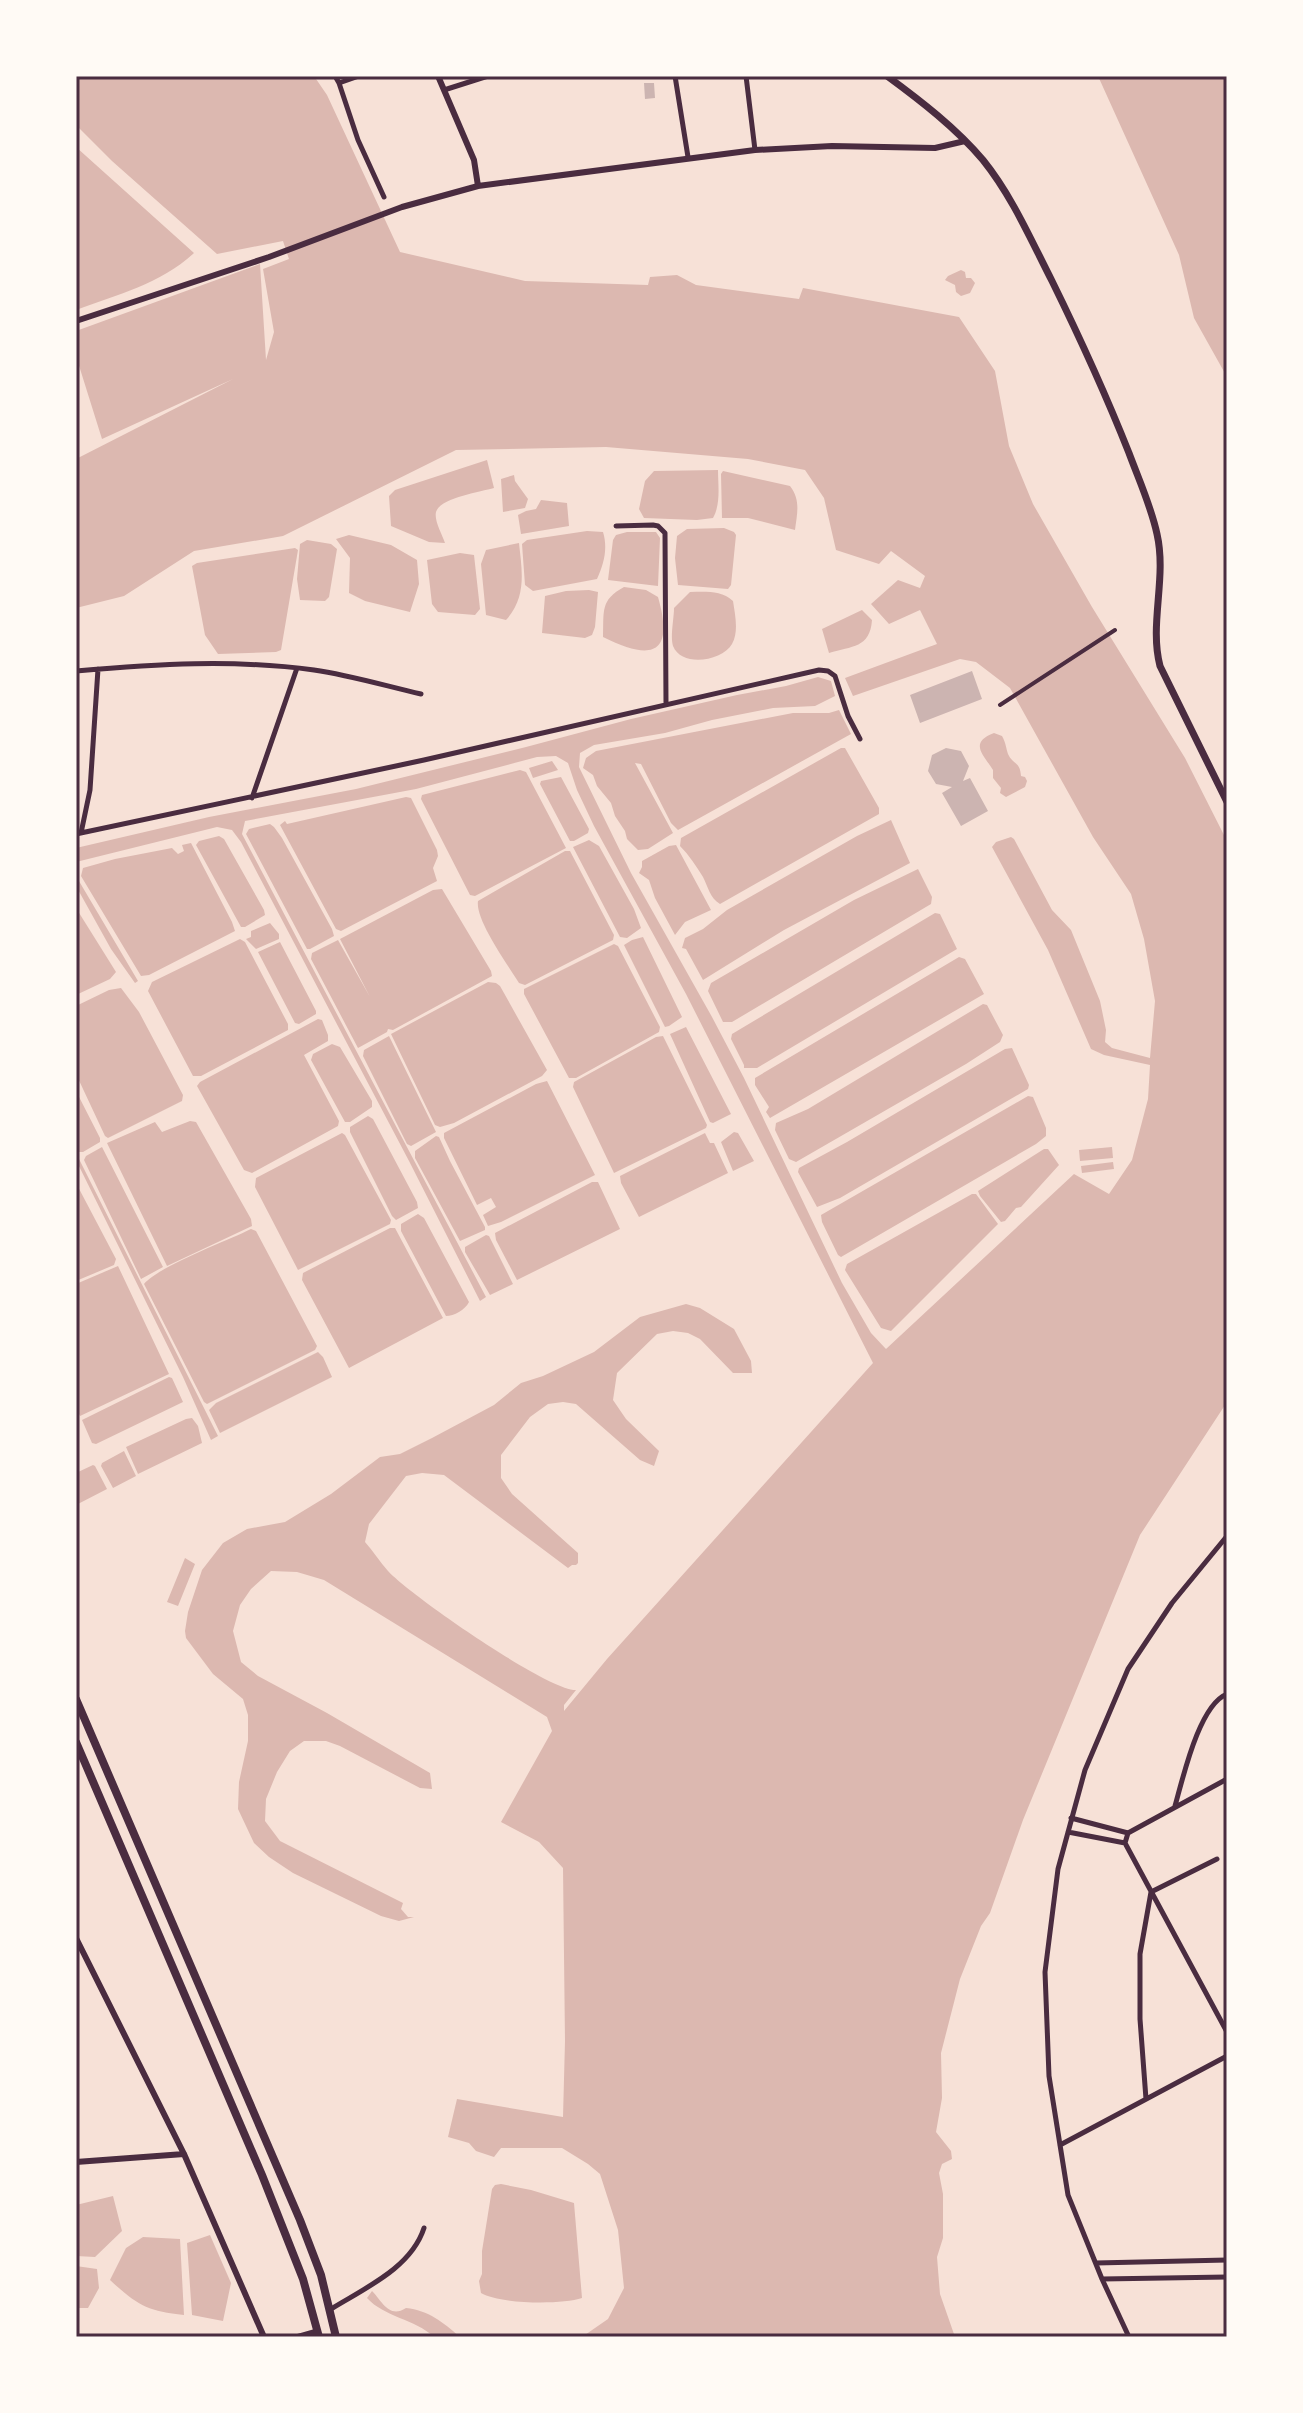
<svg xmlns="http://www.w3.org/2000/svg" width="1303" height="2413" viewBox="0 0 1303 2413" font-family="Roboto,sans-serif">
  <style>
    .water { fill: #dcb8b0 }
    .building { fill: #ccb4b1 }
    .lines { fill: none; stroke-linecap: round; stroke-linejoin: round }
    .pedestrian { stroke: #4a2c40; stroke-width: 4 }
    .minor { stroke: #4a2c40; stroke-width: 5 }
    .tertiary { stroke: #4a2c40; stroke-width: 6 }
    .secondary { stroke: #4a2c40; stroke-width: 7 }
    .primary { stroke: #4a2c40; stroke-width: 8 }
    .neatline { fill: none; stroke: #4a2c40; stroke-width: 3 }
  </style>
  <rect width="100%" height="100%" fill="#f7e1d7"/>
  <path class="water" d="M76,76H314L327,95L400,252L525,281L648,285L650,277L677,275L696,285L799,299L803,288L959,317L995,371L1009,446L1033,504L1092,607L1185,758L1227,841V1402L1140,1535L1023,1820L990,1913L981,1926L960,1979L941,2053L942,2098L936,2132L951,2151L952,2159L942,2164L939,2173L943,2194V2238L937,2257L940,2294L955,2337H582L608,2319L624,2288L618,2230L600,2174L588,2164L562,2148H501L494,2157L476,2151L469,2143L448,2137L457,2099L563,2117L565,2041L563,1868L539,1842L501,1822L552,1731L547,1717L324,1580L297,1572L271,1571L251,1589L240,1605L233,1631L241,1662L258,1676L327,1713L430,1773L432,1789L420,1788L340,1746L326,1741H304L290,1751L277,1772L266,1799L265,1821L280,1841L403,1903L401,1909L408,1917H414L399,1921L381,1916L293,1873L269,1857L254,1843L238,1809L239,1782L248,1741V1715L243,1699L213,1674L186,1638L185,1631L188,1612L202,1570L223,1543L247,1529L285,1522L331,1494L380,1457L400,1454L432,1438L494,1405L521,1383L543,1376L594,1352L640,1317L686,1304L700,1308L734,1329L751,1361L752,1373H733L700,1339L688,1333L673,1331L657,1334L617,1373L613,1400L626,1419L659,1451L654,1466L640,1460L576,1404L563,1402L548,1404L530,1417L501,1455V1478L512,1494L578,1553V1563L576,1565H572L568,1568L444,1475L422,1473L406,1476L369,1524L365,1542C373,1551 380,1562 388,1571C410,1595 548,1691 576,1690L564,1705V1711L607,1659L873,1363L686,994L594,826L577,790L568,763L556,756L537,757L416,789L245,821L242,834L486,1297L480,1301L409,1161L241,842L232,830L217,827L76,862V848L209,817L356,789L526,747L631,719L737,695L786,686L818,677L831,681L835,696L815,706L773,708L712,720L665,733L594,745L580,753L579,767L631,873L712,1017L744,1078L842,1283L871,1333L886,1349L1074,1174L1109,1194L1132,1160L1148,1099L1150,1065L1104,1055L1091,1049L1048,950L992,847L996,842L1011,837L1014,839L1052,910L1071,930L1100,1001L1106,1030L1105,1042L1112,1048L1150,1058L1155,1001L1144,939L1131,894L1093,837L1010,688L976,662L960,659L853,696L845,678L937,644L920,610L889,624L871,604L898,580L920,588L925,576L891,551L879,564L836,550L824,498L805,470L748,459L606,447L456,450L283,536L194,551L124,596L76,608V459L233,379L102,439L76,356V331L260,264L266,360L274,332L263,269L289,259L283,241L217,254L112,161L76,125Z
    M1098,76H1227V377L1194,318L1179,255Z
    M76,147L194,253C162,283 117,295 76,310Z
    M961,270L965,272L966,278H971L975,283L970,293L961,296L956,292L955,285L945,280L948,276Z
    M487,460L494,488C480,492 440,498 436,512C434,521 442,534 445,543L429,542L391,526L389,496L395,490Z
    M718,470C718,485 721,504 713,518L697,520L644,518L639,509L645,481L654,471Z
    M723,471L790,486C801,500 797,514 795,530L748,518H722L721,474Z
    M514,475L515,481L528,499L525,508L503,512L501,479Z
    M541,500L567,503L569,526L521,534L518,515L526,511L536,509Z
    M724,528L734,532L736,535L731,585L728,589L678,585L675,558L677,536L687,529Z
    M587,531L603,532C608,548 604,564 597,579L533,591L525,585L522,544L527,540Z
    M627,532H656L660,538L658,586L608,580L613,540L616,535Z
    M349,535L391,545L417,560L419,584L410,612L365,601L349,593L350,558L336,539Z
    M307,540L331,544L337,549L329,597L325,601L300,600L297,579L300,544Z
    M519,543C522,571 527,597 506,620L486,615L481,564L486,550Z
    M295,548L298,550L281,650L276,652L218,654L205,635L192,566L197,563Z
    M460,553L474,555L480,609L475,615L438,612L432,604L427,560Z
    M624,587L646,590L658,597C675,656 651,661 603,637C604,611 600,600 624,587Z
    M589,590L598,592L595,627L592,635L585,638L542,633L545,596L566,591Z
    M690,592C705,592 721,590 733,601C735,614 739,632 732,644C722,661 682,668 673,646C670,636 674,619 674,608Z
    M862,610L872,620C870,648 852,646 829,653L822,629Z
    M839,710L851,734L678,830L671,823L641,764L635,763L673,833L648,849L638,850L627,839L625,831L615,816L611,803L597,786L593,775L583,768L586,758L596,751L793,713H829Z
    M994,733L1002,736C1006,743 1006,748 1008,754C1013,765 1020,761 1021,776L1025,777L1027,781L1025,787L1006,797L1000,793L1001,788L993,778V770C984,755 968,743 994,733Z
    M841,748H845L879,808V814L720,904C710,898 708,887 703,877C696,866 689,855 680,846L681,838Z
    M552,761L558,770L533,778L529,768Z
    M520,770L526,772L566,848L475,896L470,895L421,799L422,795Z
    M561,777L589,829L588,833L574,841H570L540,784L541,781Z
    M406,797L411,798L437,850L438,856L433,868L437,881L341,931L336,929L280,825L285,821L287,824Z
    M891,820L910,863L784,930L703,980L686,949L682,948L685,938L703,929L727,910L857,836Z
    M270,824L274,827L282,838L332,929L334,936L310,949H307L246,834L249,829Z
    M219,836L224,839L264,910L265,915L245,927H241L196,845L199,841Z
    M589,840L599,846L634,909L641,928L627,938L620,937L573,847Z
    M191,843L232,922L235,931L149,975L141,976L81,876L83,868L115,859L172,848L178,854L184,851L182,845Z
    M676,845L711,910L685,922L675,935L655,898L649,880L639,873L642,867V861L669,846Z
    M565,851H570L614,935L613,940L525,985L519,983C508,965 475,920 478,901Z
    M918,869L932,897L931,904L732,1022H723L708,991L711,983L854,900Z
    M76,876L138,981L135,983L111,949L76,886Z
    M442,889L491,971L492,976L393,1030L388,1029L387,1032L358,1048L311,959L312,953L338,940L370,997L340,939L433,890Z
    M76,908L116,972L110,979L76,995Z
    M935,913L940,914L957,949L757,1068H744V1065L731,1039L732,1034Z
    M270,923L279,934V939L256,949L246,939L251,937V931Z
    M643,937L682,1017L669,1026L665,1027L624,945L632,940Z
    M240,939L245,942L288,1024V1030L201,1076H193L148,991L152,982Z
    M280,942L316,1011V1014L299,1024L295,1023L258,952Z
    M614,944L618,946L660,1027L659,1032L576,1078H569L524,994V989Z
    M959,957L965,959L984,994L770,1118L766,1112L769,1107L755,1085V1078Z
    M488,982L496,983L500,986L547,1070L542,1076L454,1123L440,1127L435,1125L391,1034Z
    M121,988L139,1012L183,1095L182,1101L108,1138L105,1136L76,1074V1006L109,990Z
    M983,1004L987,1005L1003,1035L1000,1042L966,1064L796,1162L789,1159L775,1130L776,1123L808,1109Z
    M318,1019L322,1020L328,1035V1041L304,1055L339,1121L338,1126L252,1173L244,1170L197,1086L200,1082Z
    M686,1027L731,1114L713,1123L710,1122L670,1034Z
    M389,1036L436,1132L411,1146L407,1144L363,1056L364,1050Z
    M663,1036L707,1125L706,1128L614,1173L573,1087L574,1082L656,1037Z
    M332,1044L340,1047L372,1101V1107L350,1122H345L311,1060L313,1054Z
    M1012,1048L1029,1085L1028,1089L840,1198L817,1207L798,1172L799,1168L847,1142L1005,1049Z
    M547,1081L595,1175L501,1222L488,1226L483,1215L496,1207L491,1198L477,1205L444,1138V1133L536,1084Z
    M76,1091L100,1138V1142L83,1152H79L76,1146Z
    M1028,1096L1033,1097L1046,1128V1136L1036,1144L841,1257L838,1255L822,1222L821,1215Z
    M368,1116L373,1119L417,1202L418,1208L396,1220L392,1216L350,1132V1127Z
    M190,1121L196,1122L251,1219L252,1226L167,1266L107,1143L155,1122L162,1132Z
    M734,1132L738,1133L754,1161L733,1171L721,1142Z
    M342,1133L345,1135L391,1220L390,1224L298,1270L255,1187L256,1178Z
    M705,1133L710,1143H714L728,1173L639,1217L621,1183L620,1176Z
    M436,1136L439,1137L450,1161L485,1227V1230L460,1241L415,1158V1151Z
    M102,1147L163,1267L141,1279L84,1160L86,1156Z
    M1112,1147L1113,1158L1080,1161L1079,1150Z
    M1044,1149H1048L1059,1165L1021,1207L1016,1208L1005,1221L1001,1222L980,1196L978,1191Z
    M76,1153L218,1436L211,1440L183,1377L76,1160Z
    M1113,1162L1114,1169L1082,1173L1081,1166Z
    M592,1182H598L620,1229L517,1280L496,1240L495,1233Z
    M76,1183L116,1259L114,1265L76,1281Z
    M972,1194H976L998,1224L891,1331L881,1328L845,1270L847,1264Z
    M418,1214L424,1218L469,1302C465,1310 454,1316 446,1316L401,1231V1224Z
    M390,1228H395L443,1318L349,1368L302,1280L303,1273Z
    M251,1229L256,1231L317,1346L315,1350L207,1404L204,1402L144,1284C159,1266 227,1241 251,1229Z
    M486,1235L489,1236L513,1284L490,1295L465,1252V1247Z
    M118,1266L169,1374L80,1416L76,1408V1284Z
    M318,1352L323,1357L332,1377L220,1433L209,1410L216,1403Z
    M169,1377L172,1378L183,1402L96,1444L92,1443L82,1420Z
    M192,1418L198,1426L202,1443L138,1474L126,1447L186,1419Z
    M124,1451L136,1476L113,1488L101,1466L102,1463Z
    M93,1465L95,1466L107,1489L76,1505V1473Z
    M185,1558L195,1564L178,1606L167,1602Z
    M501,2184L531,2190L574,2203L582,2298C561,2305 499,2304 481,2293L479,2281L482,2274V2251L492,2189L495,2185Z
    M113,2196L122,2231L95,2257L76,2256V2205Z
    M210,2235L231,2283L223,2321L192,2315L187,2243Z
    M143,2237L180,2239L184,2315C147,2311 137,2305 110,2280L126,2248Z
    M76,2266L97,2269L99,2288L88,2308H76Z
    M372,2291C382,2301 389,2319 406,2308C428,2310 444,2323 460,2337H434C415,2319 384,2317 367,2298Z"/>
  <path class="building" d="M644,83H654L655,98L645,99Z
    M972,671L982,699L920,723L910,695Z
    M946,748L961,751L969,766L963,781L970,778L988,811L961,826L942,793L952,787L936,784L928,771L932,755Z"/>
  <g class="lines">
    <path class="pedestrian" d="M1000,705L1115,630"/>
    <path class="minor" d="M335,76L339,83L358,140L384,197
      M675,76L688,157
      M746,76L755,150
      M339,83L359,76
      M444,90L488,76
      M616,526L653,525L658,526L665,533L666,704
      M76,671C155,664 234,659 314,670C349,675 386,686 421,694
      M252,798L297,668
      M81,833L90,790L98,669
      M76,834L424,760L819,670L828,671L835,676L848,716L860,739
      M1175,1806C1183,1778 1199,1705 1227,1694
      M1071,1818L1128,1833
      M1068,1832L1125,1843
      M1125,1843L1227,2032
      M1125,1843L1128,1833L1227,1779
      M1146,2099L1140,2019V1954L1151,1892L1217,1859
      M1060,2145L1227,2056
      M1096,2263L1227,2260
      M1102,2279L1227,2277
      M331,2309C365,2288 411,2268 424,2228
      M296,2337L317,2331
      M1129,2337L1102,2279L1068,2195L1049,2076L1045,1972L1058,1869L1085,1770L1128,1669L1172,1603L1227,1536"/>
    <path class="tertiary" d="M438,76L474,160L478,186
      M76,321L269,257L402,207L478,186L755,150L832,146L935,148L965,141
      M76,1938L184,2154L264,2337
      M76,2162L184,2154"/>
    <path class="secondary" d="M887,76C921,101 956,128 983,160C1012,196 1031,240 1052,281C1080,338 1106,395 1129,453C1139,480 1151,506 1157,534C1167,578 1149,624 1160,666L1227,802"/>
    <path class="primary" d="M76,1699L300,2220L321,2275L336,2337
      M76,1742L262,2175L303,2279L319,2337"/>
  </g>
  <rect width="1303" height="2413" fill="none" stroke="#fffaf5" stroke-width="156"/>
  <rect x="78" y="78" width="1147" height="2257" class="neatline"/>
</svg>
